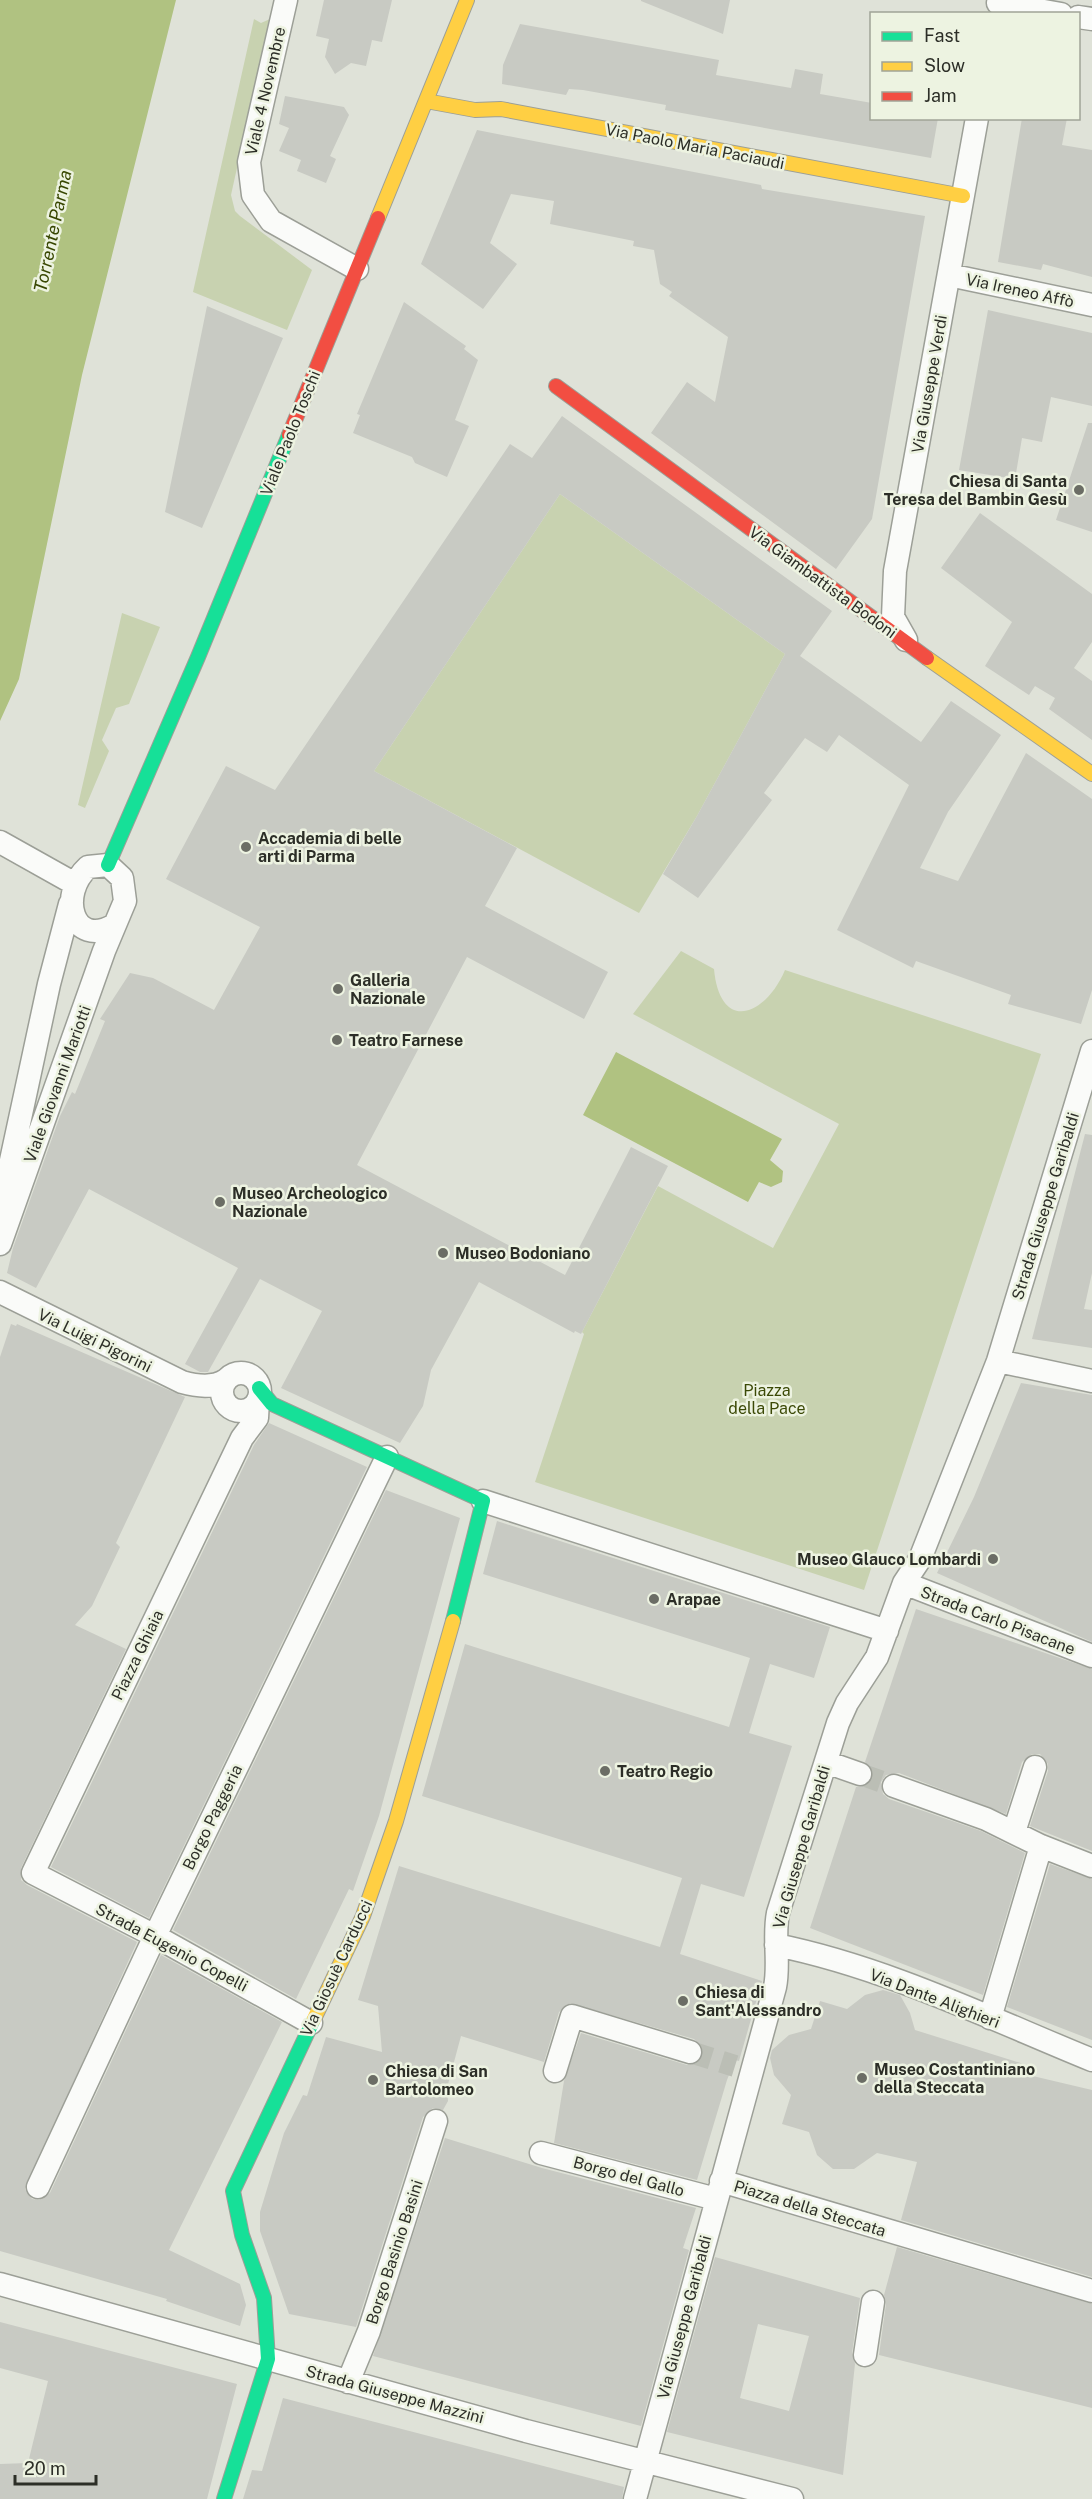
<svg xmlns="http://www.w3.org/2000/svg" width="1092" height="2499" viewBox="0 0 1092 2499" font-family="'Public Sans',sans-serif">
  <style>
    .green { fill: #c8d2b0 }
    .water { fill: #b0c281 }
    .building { fill: #c8cac3; fill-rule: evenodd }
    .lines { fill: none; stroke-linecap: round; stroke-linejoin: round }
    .street-tunnel { stroke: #bbbeb5; stroke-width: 22; stroke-dasharray: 22 11; stroke-linecap: butt }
    .street-casing { stroke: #9c9f97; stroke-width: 25 }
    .fast-casing { stroke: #9c9f97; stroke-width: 16 }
    .slow-casing { stroke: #9c9f97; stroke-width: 16 }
    .jam-casing { stroke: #9c9f97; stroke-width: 16 }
    .street { stroke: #fafbf9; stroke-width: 22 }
    .fast { stroke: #16e098; stroke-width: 14 }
    .slow { stroke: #ffcf43; stroke-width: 14 }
    .jam { stroke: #f24e42; stroke-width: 14 }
    .poi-dot { fill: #6b6d65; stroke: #edf3e1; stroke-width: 2 }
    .labels { text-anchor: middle; stroke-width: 5; stroke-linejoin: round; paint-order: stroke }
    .street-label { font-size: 16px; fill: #2c2e27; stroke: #edf3e1 }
    .poi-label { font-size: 16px; font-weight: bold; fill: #2c2e27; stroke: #edf3e1; text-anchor: start }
    .park-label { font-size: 16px; fill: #3b4906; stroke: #edf3e1 }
    .water-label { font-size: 18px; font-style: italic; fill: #384702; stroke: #edf3e1 }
  </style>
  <rect width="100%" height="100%" fill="#dfe2d8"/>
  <path class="green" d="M254,19L261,23L270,19L231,195L235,211L240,216L312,270L287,330L193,292Z
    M560,494L785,654L697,816L639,913L374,771Z
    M122,613L160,627L129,704L116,708L102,740L109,751L85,808L78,805Z
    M681,951L714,969C720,1033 765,1017 785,970L1041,1054L864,1590L535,1482L584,1334L582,1332L658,1186L773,1248L839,1124L633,1014Z"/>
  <path class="water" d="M0,0H176L82,375L19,679L0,721Z
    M616,1052L782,1139L770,1160L783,1171L782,1182L771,1187L759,1182L748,1202L583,1115Z"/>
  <path class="building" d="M324,0H392L382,42L372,40L366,66L351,63L335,74L325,57L329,39L316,36Z
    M641,0H730L723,34L641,1Z
    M520,24L719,60L716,75L791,88L795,69L823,74L820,94L872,103V118H938L931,158L665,110L666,105L583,90L569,89L566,95L502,84L503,65Z
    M285,96L344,107L349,115L330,156L336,159L326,183L297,171L301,160L279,151L289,128L279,124Z
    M1022,118H1067L1062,145L1092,150V277L1043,264L1041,270L998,262Z
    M477,130L761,185L762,189L925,216L872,519L836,569L651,433L687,382L715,402L728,337L669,296L672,292L660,284L654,250L633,246L634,241L550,224L554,201L511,194L490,243L517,264L483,309L421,264Z
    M404,302L466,346L464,349L478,360L455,420L469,426L447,477L415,463L412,457L353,433L360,415L357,414Z
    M207,306L283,338L202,528L165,512Z
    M988,310L1092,333V406L1051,397L1042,442L1022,438L1015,479L959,470Z
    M562,416L832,611L800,656L921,742L951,701L1001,735L948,812L920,868L958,881L1026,753L1092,799V990L1081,1024L1008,1004L1011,995L916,961L913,968L837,930L909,785L839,735L827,752L805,738L764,793L772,800L698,898L663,874L697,816L785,654L560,494L374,771L517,848L485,906L608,972L584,1019L467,957L357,1165L565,1275L631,1147L668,1166L581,1334L575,1331L574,1333L479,1282L431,1370L423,1406L400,1443L281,1388L322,1311L260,1279L208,1372H200L185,1364L238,1268L89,1189L36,1288L7,1273L13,1248L60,1116L72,1092L75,1094L105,1021L100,1019L130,973L153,978L214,1010L260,927L166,879L226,766L275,790L510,444L532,458Z
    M1088,423H1092V532L1056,520Z
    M980,513L1092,594V642L1074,668L1092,681V740L1049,709L1055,698L1035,686L1029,695L985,666L1012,622L941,568Z
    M1085,1134L1092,1135V1273L1084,1309L1092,1310V1348L1032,1339Z
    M11,1324L16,1326L17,1324L185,1397L116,1543L120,1547L92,1606L75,1625L126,1649L21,1868V1880L27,1885L137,1942L25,2189L32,2199L39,2200L50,2193L161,1955L282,2022L169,2250L240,2284L246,2305L240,2326L166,2301L167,2299L0,2251V1357Z
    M1021,1383L1092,1395V1642L937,1573L974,1497Z
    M269,1423L367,1467L149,1918L51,1867L254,1445Z
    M386,1490L460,1518L379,1816L353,1891L349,1889L296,1999L173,1930Z
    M497,1521L830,1627L814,1678L770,1664L749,1733L792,1746L744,1897L701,1884L680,1954L762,1981L739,2061L735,2060L727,2080L697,2180L554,2143L564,2081L581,2033L687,2065L699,2062L703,2056V2048L694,2039L570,2003L559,2012L544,2062L461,2036L447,2088L448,2101L443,2110L433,2108L423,2117L356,2327L289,2314L260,2231V2212L284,2133L303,2095L307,2096L326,2037L382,2052L378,2006L358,2000L399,1866L660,1947L682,1878L422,1796L465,1644L729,1727L750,1658L483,1574Z
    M916,1609L1092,1669V1851L1030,1826L1048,1771V1764L1040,1754H1032L1022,1762L1006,1814L899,1773L886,1775L881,1782L883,1794L889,1799L981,1831L1025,1853L983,1995L810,1928L856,1787L868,1785L873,1778V1771L865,1762Z
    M1050,1864L1092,1879V2040L1007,2007Z
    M883,1990L900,1995L910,2013L915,2030L1024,2064L1020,2073L1092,2090V2277L901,2220L917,2162L877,2153L854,2169H833L817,2155L809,2132L782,2124L791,2095L774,2075L770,2058L772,2050L789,2035L811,2029L820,2001L847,2009L865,1995Z
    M445,2138L542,2168L696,2208L683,2248L689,2250L641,2426L373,2356Z
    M897,2247L1092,2304V2408L879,2355L886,2304L884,2295Z
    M715,2257L860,2298L852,2353L855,2364L843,2475L667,2432ZM758,2324L809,2336L789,2411L740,2398Z
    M0,2322L237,2384L207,2499H0V2464L28,2463L48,2381L0,2368Z
    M283,2398L624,2487L622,2499H243L252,2470L262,2471Z"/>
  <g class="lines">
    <path class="street-tunnel" d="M860,1774L894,1786
      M690,2052L735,2066"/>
    <defs>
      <path id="street" d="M286,0L249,162L253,195L271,221L357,269
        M998,3L1061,14
        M1078,17L1092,19
        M949,275L1092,305
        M906,640L893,617L895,571L977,118
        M0,842L75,884
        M1,1207L49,984L70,904
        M0,1244L104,951L125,901L122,878L108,865L88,867C58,894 72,949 114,925
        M0,1292L182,1382C196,1386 214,1388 226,1380
        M998,1361L1092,1381
        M222 1392a19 19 0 1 1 38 0a19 19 0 1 1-38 0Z
        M258,1400L257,1418L242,1438L33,1873L155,1936L311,2023
        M483,1501L887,1631
        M904,1583L1092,1656
        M826,1762L860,1774
        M894,1786L986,1819L1041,1846L1092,1866
        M1014,1832L1035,1767
        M776,1945C885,1967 989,2018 1092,2060
        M990,2018L1041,1846
        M555,2071L572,2016L690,2052
        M541,2153L716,2199
        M721,2181L1092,2291
        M38,2187L155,1936L387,1457
        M0,2284L526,2431L792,2499
        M865,2355L873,2302
        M348,2382L369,2331L436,2121
        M635,2499L775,1987C780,1962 773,1938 778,1913L838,1723L847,1703L877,1657L904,1583L920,1559L998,1361L1092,1051"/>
      <path id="fast" d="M108,865L198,657L289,435
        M259,1388L272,1404L483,1501L453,1621
        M224,2499L268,2359L264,2298L242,2235L233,2191L313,2021"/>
      <path id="slow" d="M426,101L475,110L501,109L963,196
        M378,218L467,0
        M927,658L1092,774
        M313,2021L363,1916L396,1821L453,1621"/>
      <path id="jam" d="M556,386L927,658
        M289,435L378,218"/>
    </defs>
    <use href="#street" class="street-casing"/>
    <use href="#fast" class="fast-casing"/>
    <use href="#slow" class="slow-casing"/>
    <use href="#jam" class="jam-casing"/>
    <use href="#street" class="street"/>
    <use href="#fast" class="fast"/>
    <use href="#slow" class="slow"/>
    <use href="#jam" class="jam"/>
  </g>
  <g class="poi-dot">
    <circle cx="1079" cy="490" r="6"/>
    <circle cx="246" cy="847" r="6"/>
    <circle cx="338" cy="989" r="6"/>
    <circle cx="337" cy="1040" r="6"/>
    <circle cx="220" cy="1202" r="6"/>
    <circle cx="443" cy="1253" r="6"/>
    <circle cx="993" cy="1559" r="6"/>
    <circle cx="654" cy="1599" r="6"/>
    <circle cx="605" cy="1771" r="6"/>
    <circle cx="683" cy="2001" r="6"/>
    <circle cx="862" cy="2078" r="6"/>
    <circle cx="373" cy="2080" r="6"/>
  </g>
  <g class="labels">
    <g class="street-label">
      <text transform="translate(265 91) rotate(-77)" y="6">Viale 4 Novembre</text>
      <text transform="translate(695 146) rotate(11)" y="6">Via Paolo Maria Paciaudi</text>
      <text transform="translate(1020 290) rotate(12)" y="6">Via Ireneo Affò</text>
      <text transform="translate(929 384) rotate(-80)" y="6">Via Giuseppe Verdi</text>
      <text transform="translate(290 433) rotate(-68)" y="6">Viale Paolo Toschi</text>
      <text transform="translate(823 582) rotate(36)" y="6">Via Giambattista Bodoni</text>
      <text transform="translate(57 1084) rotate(-70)" y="6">Viale Giovanni Mariotti</text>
      <text transform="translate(1045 1206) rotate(-73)" y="6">Strada Giuseppe Garibaldi</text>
      <text transform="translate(95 1340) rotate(26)" y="6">Via Luigi Pigorini</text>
      <text transform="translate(998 1620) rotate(21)" y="6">Strada Carlo Pisacane</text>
      <text transform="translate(137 1655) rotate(-64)" y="6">Piazza Ghiaia</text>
      <text transform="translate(212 1817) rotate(-64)" y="6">Borgo Paggeria</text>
      <text transform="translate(801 1847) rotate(-74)" y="6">Via Giuseppe Garibaldi</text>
      <text transform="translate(172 1947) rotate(28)" y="6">Strada Eugenio Copelli</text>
      <text transform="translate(336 1968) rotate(-65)" y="6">Via Giosuè Carducci</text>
      <text transform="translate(935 1998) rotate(21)" y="6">Via Dante Alighieri</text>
      <text transform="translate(629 2176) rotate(15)" y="6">Borgo del Gallo</text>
      <text transform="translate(810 2208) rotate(17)" y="6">Piazza della Steccata</text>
      <text transform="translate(394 2252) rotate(-72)" y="6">Borgo Basinio Basini</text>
      <text transform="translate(684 2317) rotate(-75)" y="6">Via Giuseppe Garibaldi</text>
      <text transform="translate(395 2394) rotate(15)" y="6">Strada Giuseppe Mazzini</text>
    </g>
    <g class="poi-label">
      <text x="1067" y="487" text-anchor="end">Chiesa di Santa<tspan x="1067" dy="18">Teresa del Bambin Gesù</tspan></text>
      <text x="258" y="844">Accademia di belle<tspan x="258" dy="18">arti di Parma</tspan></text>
      <text x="350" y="986">Galleria<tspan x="350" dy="18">Nazionale</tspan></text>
      <text x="349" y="1046">Teatro Farnese</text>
      <text x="232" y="1199">Museo Archeologico<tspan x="232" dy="18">Nazionale</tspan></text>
      <text x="455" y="1259">Museo Bodoniano</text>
      <text x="981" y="1565" text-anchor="end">Museo Glauco Lombardi</text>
      <text x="666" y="1605">Arapae</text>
      <text x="617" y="1777">Teatro Regio</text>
      <text x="695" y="1998">Chiesa di<tspan x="695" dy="18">Sant'Alessandro</tspan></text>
      <text x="874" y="2075">Museo Costantiniano<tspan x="874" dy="18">della Steccata</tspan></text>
      <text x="385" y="2077">Chiesa di San<tspan x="385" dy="18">Bartolomeo</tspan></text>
    </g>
    <g class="park-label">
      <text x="767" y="1396">Piazza<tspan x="767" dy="18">della Pace</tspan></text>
    </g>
    <g class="water-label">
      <text transform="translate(53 231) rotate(-78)" y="6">Torrente Parma</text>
    </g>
  </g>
  <rect x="870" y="12" width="210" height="108" fill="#edf3e1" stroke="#a0a497" stroke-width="1.5"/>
  <rect x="882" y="32" width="30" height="9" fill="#16e098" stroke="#a0a497" stroke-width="1.5"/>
  <text x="924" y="42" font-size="18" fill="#2c2e27">Fast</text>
  <rect x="882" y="62" width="30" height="9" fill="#ffcf43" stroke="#a0a497" stroke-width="1.5"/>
  <text x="924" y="72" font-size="18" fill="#2c2e27">Slow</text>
  <rect x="882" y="92" width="30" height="9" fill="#f24e42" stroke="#a0a497" stroke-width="1.5"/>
  <text x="924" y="102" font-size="18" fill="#2c2e27">Jam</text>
  <path d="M15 2475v9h81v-9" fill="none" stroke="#2c2e27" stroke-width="3"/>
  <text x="24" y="2475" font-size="18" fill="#2c2e27" stroke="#edf3e1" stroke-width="4.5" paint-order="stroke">20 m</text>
</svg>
